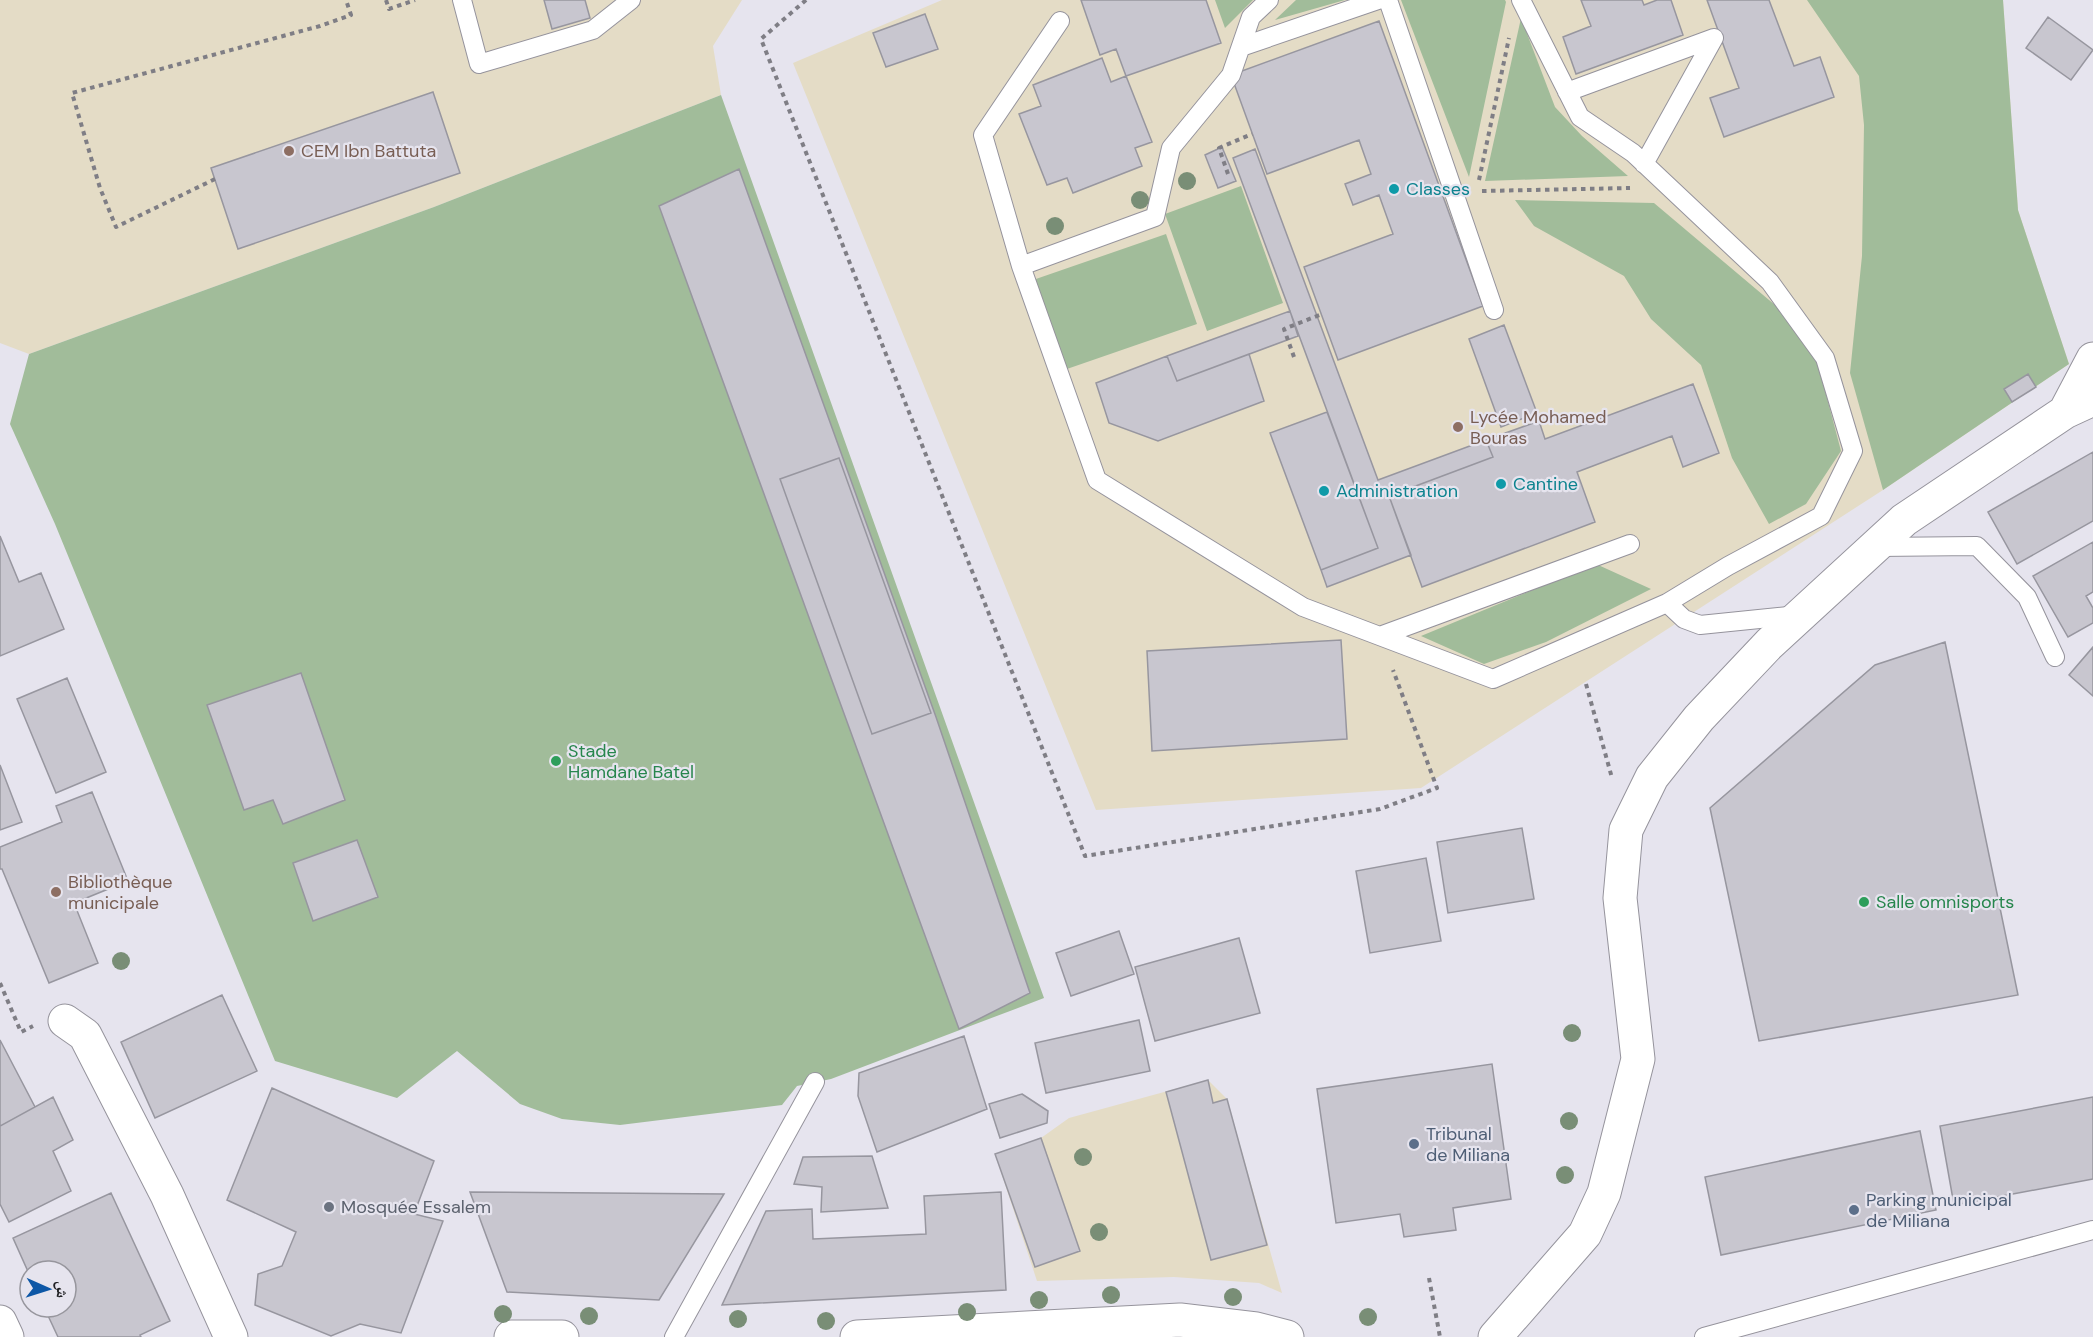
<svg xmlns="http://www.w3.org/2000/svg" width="2093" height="1337" viewBox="0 0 2093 1337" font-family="'DM Sans','Noto Naskh Arabic',sans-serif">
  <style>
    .education { fill: #e4dcc6 }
    .green { fill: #a1bc9a }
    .building { fill: #c8c6cf; stroke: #97969f; stroke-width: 1.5 }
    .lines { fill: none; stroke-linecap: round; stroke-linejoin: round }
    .service-casing { stroke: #95939c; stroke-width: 20 }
    .minor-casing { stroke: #95939c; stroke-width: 35 }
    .secondary-casing { stroke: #95939c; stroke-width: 35 }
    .path { stroke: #7f7e85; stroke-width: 4; stroke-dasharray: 4.5 4.5; stroke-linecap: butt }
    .service { stroke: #fff; stroke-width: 18 }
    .minor { stroke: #fff; stroke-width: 33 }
    .secondary { stroke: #fff; stroke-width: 33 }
    .tree { fill: #798e76 }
    .education-dot { fill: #8d6e63; stroke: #e6e4ee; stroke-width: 2 }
    .culture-dot { fill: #0f9aa8; stroke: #e6e4ee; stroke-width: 2 }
    .leisure-dot { fill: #2e9e5b; stroke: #e6e4ee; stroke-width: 2 }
    .service-dot { fill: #5c6f8a; stroke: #e6e4ee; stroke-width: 2 }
    .worship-dot { fill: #6b7280; stroke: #e6e4ee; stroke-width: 2 }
    .labels { text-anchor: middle; stroke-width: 4.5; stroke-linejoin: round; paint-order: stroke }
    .education-label { font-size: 18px; fill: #785e54; stroke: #e6e4ee; text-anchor: start }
    .culture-label { font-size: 18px; fill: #0d838f; stroke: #e6e4ee; text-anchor: start }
    .leisure-label { font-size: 18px; fill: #27864d; stroke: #e6e4ee; text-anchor: start }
    .service-label { font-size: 18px; fill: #4e5e75; stroke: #e6e4ee; text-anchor: start }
    .worship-label { font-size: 18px; fill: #5b616d; stroke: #e6e4ee; text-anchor: start }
  </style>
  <rect width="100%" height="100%" fill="#e6e4ee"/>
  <path class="education" d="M0,0H742L713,46L721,95L434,207L29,354L0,343Z
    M942,0H2003L2018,210L2069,364L1883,490L1421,788L1096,810L793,63Z
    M1208,1080L1227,1099L1282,1293L1259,1283L1174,1277L1037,1281L995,1154L1041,1138L1069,1118Z"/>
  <path class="green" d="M1215,0H1253L1225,28Z
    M1296,0H1345L1275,20Z
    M1401,0H1505L1506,2L1469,177Z
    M1807,0H2003L2018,210L2069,364L1883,490L1850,373L1862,256L1864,125L1859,76Z
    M1521,18L1555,107L1582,136L1628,176L1485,181Z
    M721,95L1044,998L831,1079L797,1086L782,1105L620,1125L562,1119L520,1104L457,1051L397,1098L275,1061L55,524L10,424L29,354L434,207Z
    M1241,186L1283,303L1207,331L1165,214Z
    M1515,200L1654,203L1782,311L1817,360L1841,451L1806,504L1769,524L1732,458L1701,365L1651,319L1624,276L1534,226Z
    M1166,234L1197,324L1064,370L1033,280Z
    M1596,564L1651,589L1546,642L1484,664L1421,636Z"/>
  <path class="building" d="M544,0H585L590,18L552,29Z
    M1081,0H1206L1221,43L1126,76L1116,49L1100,55Z
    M1581,0H1642L1644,5L1657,0H1671L1683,35L1576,74L1563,37L1591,26Z
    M1707,0H1769L1794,66L1820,57L1834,97L1724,137L1710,98L1739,88Z
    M925,14L938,49L886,67L873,33Z
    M2048,17L2093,50L2071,80L2026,48Z
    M1379,21L1483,306L1338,360L1304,267L1393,234L1379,195L1353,205L1345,184L1371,174L1359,140L1267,174L1231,75Z
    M1102,58L1111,82L1126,76L1152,142L1135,148L1142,166L1073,193L1067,178L1047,185L1019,114L1041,106L1033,85Z
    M433,92L460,173L238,249L211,168Z
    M1222,147L1236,181L1218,188L1205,155Z
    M1255,149L1378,480L1486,440L1493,457L1389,496L1411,555L1327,587L1321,570L1378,548L1233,158Z
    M739,169L936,717L1030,993L959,1029L659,206Z
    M1290,311L1298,336L1177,381L1167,356Z
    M1504,325L1537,413L1501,427L1469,339Z
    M1249,354L1264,401L1158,441L1109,423L1096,383L1167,356L1177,381Z
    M2028,374L2036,387L2012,402L2004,389Z
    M1693,384L1719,453L1683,467L1672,436L1577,472L1595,522L1422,587L1389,496L1493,457L1486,440L1539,421L1545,439Z
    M1327,412L1378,548L1321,570L1270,433Z
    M2093,452V521L2017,564L1988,512Z
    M839,458L931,713L872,734L780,479Z
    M0,536L19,582L41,573L64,629L0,656Z
    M2093,542V592L2086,596L2093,608V623L2068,637L2033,576Z
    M1341,640L1347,739L1152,751L1147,651Z
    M1945,642L2018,995L1759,1041L1710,808L1875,665Z
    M2093,647V696L2069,675Z
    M301,673L345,800L283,824L273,800L244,810L207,705Z
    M67,678L106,772L56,793L17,699Z
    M0,765L22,822L0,830Z
    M92,792L128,881L74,903L98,963L49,983L2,869H0V847L62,822L56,806Z
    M1522,828L1534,899L1448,913L1437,842Z
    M357,840L378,897L313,921L293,863Z
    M1426,858L1441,941L1370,953L1356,871Z
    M1119,931L1134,974L1071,996L1056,953Z
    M1239,938L1260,1013L1155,1041L1135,967Z
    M222,995L257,1071L155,1118L121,1042Z
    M1139,1020L1150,1071L1046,1093L1035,1043Z
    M964,1036L987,1109L877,1152L858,1096L859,1073Z
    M0,1040L35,1107L0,1126Z
    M1492,1064L1511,1199L1453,1208L1456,1230L1404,1237L1400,1214L1336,1223L1317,1089Z
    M1208,1080L1213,1103L1227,1099L1267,1245L1211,1260L1166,1092Z
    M272,1088L434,1161L414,1214L443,1221L401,1333L360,1324L331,1336L255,1305L258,1274L282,1266L296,1232L227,1200Z
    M1022,1094L1048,1111L1047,1123L1000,1138L989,1104Z
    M53,1097L73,1140L53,1151L71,1191L9,1222L0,1204V1126Z
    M2093,1097V1179L1954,1205L1940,1126Z
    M1920,1131L1936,1210L1721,1255L1705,1177Z
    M1041,1138L1080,1251L1035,1267L995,1154Z
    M872,1156L888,1208L821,1212L822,1187L794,1184L803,1157Z
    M470,1192L724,1194L659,1300L507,1292Z
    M1001,1192L1006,1290L722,1305L766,1211L812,1209L813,1239L926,1234L924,1196Z
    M111,1193L170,1321L140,1335L141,1337H58L44,1307H66V1271H30V1276L13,1238Z"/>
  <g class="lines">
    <defs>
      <path id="service" d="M462,0L479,64L593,30L631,0
        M1269,0L1251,17L1231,75L1171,148L1155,217L1021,266L1097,480L1303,607L1493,679L1667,603L1728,566L1821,516L1853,451L1825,358L1770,282L1633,153L1580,117L1521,0
        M1388,0L1494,310
        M1241,47L1378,0
        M1567,92L1714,38L1644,164
        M1021,266L983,135L1060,21
        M1876,547L1977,546L2027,597L2055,657
        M1667,603L1684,619L1700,625L1798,615
        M1380,636L1630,544
        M674,1337L815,1082
        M1704,1337L2093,1230"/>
      <path id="minor" d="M2065,412L2093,359
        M65,1021L85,1035L167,1195L231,1337
        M511,1337H562
        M857,1337L1180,1320L1256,1329L1287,1337
        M1495,1337L1585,1234L1604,1193L1638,1059L1620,898L1626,830L1652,777L1699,718L1769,644L1904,520L2065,412L2093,399"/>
      <path id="secondary" d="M0,1322L7,1337"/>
    </defs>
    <use href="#service" class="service-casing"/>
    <use href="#minor" class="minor-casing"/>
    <use href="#secondary" class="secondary-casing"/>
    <path class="path" d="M386,0L389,9L415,0
      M806,0L761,39L1085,856L1380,809L1437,788L1393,670
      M1228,174L1219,148L1252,134
      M215,179L116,227L100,188L72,93L320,26L351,15L346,0
      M1479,180L1509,38
      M1482,191L1630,188
      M1294,357L1284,329L1322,314
      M1586,684L1612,778
      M0,983L21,1032L33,1026
      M1429,1278L1440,1337"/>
    <use href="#service" class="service"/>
    <use href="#minor" class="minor"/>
    <use href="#secondary" class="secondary"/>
  </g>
  <g class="tree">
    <circle cx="1187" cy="181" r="9"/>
    <circle cx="1140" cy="200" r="9"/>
    <circle cx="1055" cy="226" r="9"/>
    <circle cx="121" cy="961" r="9"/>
    <circle cx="1572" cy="1033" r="9"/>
    <circle cx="1569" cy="1121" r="9"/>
    <circle cx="1083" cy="1157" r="9"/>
    <circle cx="1565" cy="1175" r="9"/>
    <circle cx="1099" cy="1232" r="9"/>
    <circle cx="1111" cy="1295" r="9"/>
    <circle cx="1233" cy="1297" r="9"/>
    <circle cx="1039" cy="1300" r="9"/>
    <circle cx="967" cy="1312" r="9"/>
    <circle cx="503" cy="1314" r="9"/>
    <circle cx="589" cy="1316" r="9"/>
    <circle cx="1368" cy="1317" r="9"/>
    <circle cx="738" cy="1319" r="9"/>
    <circle cx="826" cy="1321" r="9"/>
  </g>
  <g class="education-dot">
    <circle cx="289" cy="151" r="6"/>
    <circle cx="1458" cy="427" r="6"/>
    <circle cx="56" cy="892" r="6"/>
  </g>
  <g class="culture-dot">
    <circle cx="1394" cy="189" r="6"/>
    <circle cx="1501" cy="484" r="6"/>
    <circle cx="1324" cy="491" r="6"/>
  </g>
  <g class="leisure-dot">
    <circle cx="556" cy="761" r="6"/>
    <circle cx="1864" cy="902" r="6"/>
  </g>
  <g class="service-dot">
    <circle cx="1414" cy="1144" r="6"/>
    <circle cx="1854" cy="1210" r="6"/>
  </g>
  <circle class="worship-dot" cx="329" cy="1207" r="6"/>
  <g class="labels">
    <g class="education-label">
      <text x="301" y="157">CEM Ibn Battuta</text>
      <text x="1470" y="423">Lycée Mohamed<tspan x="1470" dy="21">Bouras</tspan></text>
      <text x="68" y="888">Bibliothèque<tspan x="68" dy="21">municipale</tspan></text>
    </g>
    <g class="culture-label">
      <text x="1406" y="195">Classes</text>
      <text x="1513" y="490">Cantine</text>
      <text x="1336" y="497">Administration</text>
    </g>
    <g class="leisure-label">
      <text x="568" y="757">Stade<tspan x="568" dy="21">Hamdane Batel</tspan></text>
      <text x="1876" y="908">Salle omnisports</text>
    </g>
    <g class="service-label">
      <text x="1426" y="1140">Tribunal<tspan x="1426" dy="21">de Miliana</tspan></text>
      <text x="1866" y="1206">Parking municipal<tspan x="1866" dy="21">de Miliana</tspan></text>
    </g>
    <g class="worship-label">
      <text x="341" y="1213">Mosquée Essalem</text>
    </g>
  </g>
  <g transform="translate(48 1289) rotate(93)"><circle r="28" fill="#e6e4ee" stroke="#97969d" stroke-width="1.5"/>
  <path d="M0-4.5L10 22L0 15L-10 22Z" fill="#0d57a6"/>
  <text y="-9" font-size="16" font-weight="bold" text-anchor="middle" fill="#212124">ش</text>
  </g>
</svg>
